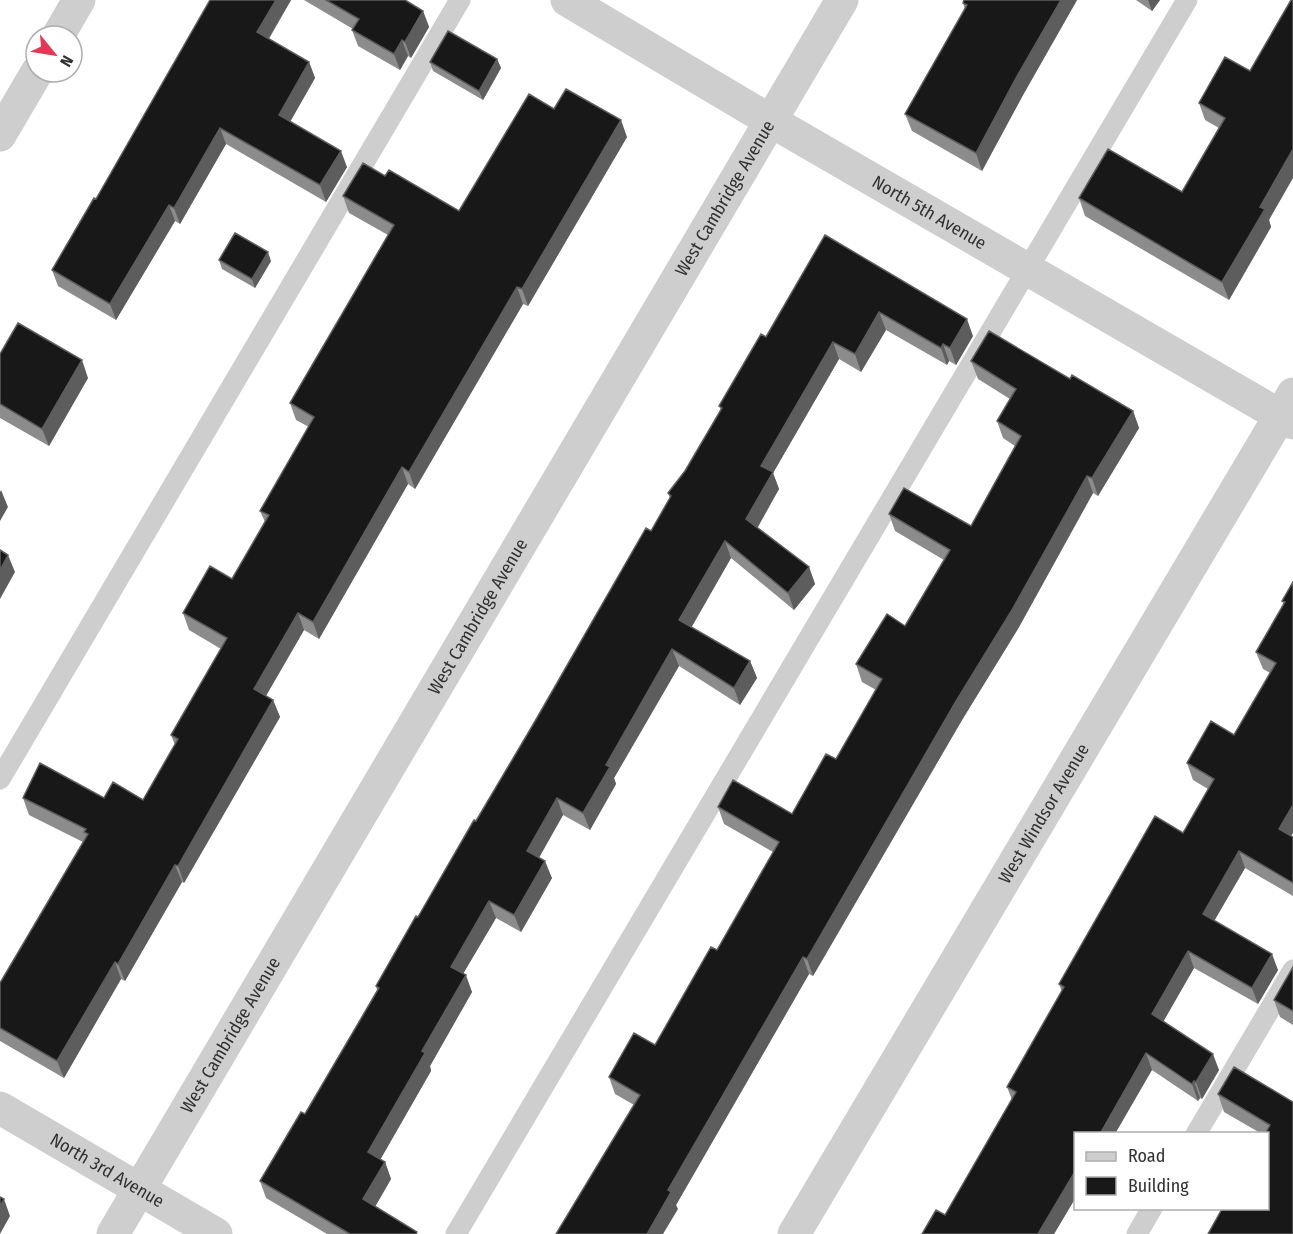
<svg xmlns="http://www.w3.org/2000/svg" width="1293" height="1234" viewBox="0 0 1293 1234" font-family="'Fira Sans Condensed',sans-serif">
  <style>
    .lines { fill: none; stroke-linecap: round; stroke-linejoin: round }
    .service { stroke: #cecece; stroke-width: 21 }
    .minor { stroke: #cecece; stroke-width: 33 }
    .tertiary { stroke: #cecece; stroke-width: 33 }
    .wall { fill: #8c8c8c }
    .shaded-wall { fill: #5d5d5d }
    .building { fill: #181818; stroke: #5d5d5d; stroke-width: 1.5 }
    .labels { text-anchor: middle; stroke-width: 6; stroke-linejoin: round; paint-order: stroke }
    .street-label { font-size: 18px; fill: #313131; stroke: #fff }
  </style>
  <rect width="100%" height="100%" fill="#fff"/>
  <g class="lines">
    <path class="service" d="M0,779L460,0
      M1196,1134L1293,970
      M456,1234L1187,0
      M1137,1234L1152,1208"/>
    <g class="minor">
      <path d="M58,36L79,0"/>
      <path d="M0,135L37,72"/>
      <path id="s1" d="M113,1234L842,0"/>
      <path id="s2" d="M794,1234L1293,394"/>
    </g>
    <g class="tertiary">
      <path id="s3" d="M567,0L771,121L1293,423"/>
      <path id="s4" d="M0,1108L216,1234"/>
    </g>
  </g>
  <path class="wall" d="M210,0H291L269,39L309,62L315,78L290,121L347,167L326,202L226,144L180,224L175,221L116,320L58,286L52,270L96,199Z
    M304,0H405L423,11L429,27L411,58L408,56L400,70L358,46L352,30L353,29Z
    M964,0H1077L1023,95L982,171L912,131L905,114L965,9L963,3Z
    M1136,0H1160L1152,11Z
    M1225,57L1271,227L1229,300L1085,216L1079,198L1182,192L1219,128L1205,120L1199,103Z
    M497,59L501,68L483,100L433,71L430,62Z
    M554,109L627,137L528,306L523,304L415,489L408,484L319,639L304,630L266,696L273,700L280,717L184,883L182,882L125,981L121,979L64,1078L0,1041V983L83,842L29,815L23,798H104L143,800L175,745L171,735L221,649L189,630L183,613L232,579L265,522L260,511L309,427L296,420L290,403L388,235L349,213L343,196L385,176L459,211Z
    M825,235L973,336L956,365L949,361L947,365L886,330L861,372L839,359L773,473L779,489L757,527L809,567L815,584L794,610L731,558L691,627L750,661L757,678L740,705L679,666L614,778L616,784L590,830L563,815L539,858L552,878L521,932L496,918L463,974L472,992L430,1066L431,1071L380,1159L385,1162L391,1179L375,1207L417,1234H327L266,1198L260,1181L305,1114L377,990L376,986L476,821L651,531L670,498L668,493L685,471L721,410L719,406L766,337Z
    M219,260L271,261L255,288L222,269Z
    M0,354L88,378L49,446L0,418Z
    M971,361L1070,379L1133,411L1139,428L1098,496L1093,493L1019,627L962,720L813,976L809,974L676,1205L678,1209L634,1105L615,1094L609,1077L655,1045L717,950L773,852L724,824L718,807L792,814L836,759L876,690L862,682L856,664L905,626L944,560L895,531L889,514L971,526L1015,446L1003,438L997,421L1010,399L978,379Z
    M1293,582L1291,836L1293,837V896L1245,868L1214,920L1278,970L1258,1004L1194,968L1163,1021L1219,1070L1202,1099L1200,1098L1198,1101L1152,1070L1076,1134V1197L1054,1234H922L945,1215L1012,1100L1007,1087L1062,992L1059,984L1183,833L1208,789L1193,780L1187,763L1234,735L1270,673L1263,669L1256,652L1284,605L1282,601Z
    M1293,967V1025L1280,1017L1274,1000Z
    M1218,1094L1293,1102L1268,1134H1262L1224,1112Z"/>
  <path class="shaded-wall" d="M276,0H291L263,48L257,32Z
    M1061,0H1077L1023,95L982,171L976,153L1016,78Z
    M1148,0H1160L1152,11Z
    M423,11L429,27L411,58L405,42Z
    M402,40L408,56L400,70L394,54Z
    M497,59L501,68L483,100L479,91Z
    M309,62L315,78L285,131L279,115Z
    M621,120L627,137L528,306L522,289Z
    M220,128L226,144L180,224L174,208Z
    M1293,149V178L1269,220L1271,227L1229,300L1222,282L1260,207Z
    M341,151L347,167L326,202L320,185Z
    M169,205L175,221L116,320L110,304Z
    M268,252L271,261L255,288L252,279Z
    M517,287L523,304L415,489L409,472Z
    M879,312L886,330L861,372L855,354Z
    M967,319L973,336L956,365L950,348Z
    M833,342L839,359L773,473L779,489L753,536L746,519L761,466Z
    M943,344L949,361L947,365L941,348Z
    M82,360L88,378L49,446L42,429Z
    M1133,411L1139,428L1098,496L1092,478Z
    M402,467L408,484L319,639L313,622Z
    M1087,476L1093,493L1019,627L962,720L813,976L807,959Z
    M1,490L8,507L0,521V492Z
    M725,541L731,558L686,637L679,620Z
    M8,555L15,572L0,599V570Z
    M809,567L815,584L794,610L788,593Z
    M298,613L304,630L260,706L254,689Z
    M672,649L679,666L614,778L616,784L590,830L583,813L606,765Z
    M750,661L757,678L740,705L734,688Z
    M273,700L280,717L184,883L178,866Z
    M557,798L563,815L533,868L527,851Z
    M1293,805V833L1285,846L1279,829Z
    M1239,851L1245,868L1209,930L1203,914Z
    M545,861L552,878L521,932L514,915Z
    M175,865L182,882L125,981L118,964Z
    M489,901L496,918L457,984L451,967Z
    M1188,951L1194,968L1158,1031L1152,1014Z
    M1272,954L1278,970L1258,1004L1252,988Z
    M803,957L809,974L676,1205L678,1209L663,1234H647L668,1190Z
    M115,962L121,979L64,1078L57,1061Z
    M466,975L472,992L430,1066L431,1071L375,1169L368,1152L422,1051Z
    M1146,1053L1152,1070L1115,1134H1100Z
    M1213,1054L1219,1070L1202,1099L1196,1082Z
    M1194,1081L1200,1098L1198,1101L1192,1084Z
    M385,1162L391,1179L369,1217L363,1199Z
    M1076,1170V1197L1054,1234H1038Z
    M4,1199L10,1216L0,1234V1206Z"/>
  <path class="building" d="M210,0H276L257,32L309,62L279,115L341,151L320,185L220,128L174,208L169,205L110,304L52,270L94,198L96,199Z
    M326,0H405L423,11L405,42L402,40L394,54L352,30L359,19Z
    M964,0H1061L1016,78L976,153L905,114L967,5L963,3Z
    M1291,0H1293V149L1260,207L1265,209L1222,282L1079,198L1108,149L1182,192L1225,118L1199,103L1225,57L1250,71Z
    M448,31L497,59L479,91L430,62Z
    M566,89L621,120L522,289L517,287L409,472L402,467L313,622L298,613L254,689L273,700L178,866L175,865L118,964L115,962L57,1061L0,1028V983L88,834L84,832L86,829L23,798L40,763L104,798L113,782L143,800L178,739L171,735L227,638L183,613L210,566L232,579L269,515L260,511L314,417L290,403L394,225L343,196L363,163L385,176L389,170L459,211L529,94L554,109Z
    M235,233L268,252L252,279L219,260Z
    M825,235L967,319L950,348L943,344L941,348L879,312L855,354L833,342L761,466L773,472L746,519L809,567L788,593L725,541L679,620L750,661L734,688L672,649L606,765L610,767L583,813L557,798L527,851L545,861L514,915L489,901L451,967L466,975L422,1051L425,1053L368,1152L385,1162L363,1199L417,1232L416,1234H350L260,1181L301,1112L305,1114L379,988L376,986L416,916L418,917L474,820L476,821L534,723L646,528L651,531L671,496L668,493L685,471L722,408L719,406L761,334L766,337Z
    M18,323L82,360L42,429L0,404V354Z
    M989,331L1070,379L1072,375L1133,411L1092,478L1087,476L1012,610L955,703L807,959L803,957L668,1190L671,1192L647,1234H556L640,1095L609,1077L634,1033L655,1045L711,947L717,950L779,842L718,807L733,780L792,814L826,754L836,759L882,679L856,664L887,614L905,626L950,550L889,514L904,488L971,526L1021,436L997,421L1016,389L971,361Z
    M0,550L8,555L0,570Z
    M1293,582V805L1279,829L1293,837V883L1239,851L1203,914L1272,954L1252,988L1188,951L1152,1014L1213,1054L1196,1082L1194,1081L1192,1084L1146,1053L1100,1134H1076V1170L1038,1234H922L936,1210L945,1215L1016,1092L1007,1087L1064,987L1059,984L1155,816L1183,833L1214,779L1187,763L1211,721L1234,735L1276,663L1256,652L1285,602L1282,601Z
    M1293,967V1011L1274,1000Z
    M1234,1067L1293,1102V1234H1208L1222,1209H1268V1134H1265L1270,1125L1218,1094Z
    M0,1197L4,1199L0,1206Z"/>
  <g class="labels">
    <g class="street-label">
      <text dy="6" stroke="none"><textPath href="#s1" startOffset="1203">West Cambridge Avenue</textPath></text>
      <text dy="6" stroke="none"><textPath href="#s3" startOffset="420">North 5th Avenue</textPath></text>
      <text dy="6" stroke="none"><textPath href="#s1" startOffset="717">West Cambridge Avenue</textPath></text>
      <text dy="6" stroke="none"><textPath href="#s2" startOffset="489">West Windsor Avenue</textPath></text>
      <text dy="6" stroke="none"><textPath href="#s1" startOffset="231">West Cambridge Avenue</textPath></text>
      <text dy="6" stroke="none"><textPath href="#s4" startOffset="124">North 3rd Avenue</textPath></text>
    </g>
  </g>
  <rect x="1074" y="1132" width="195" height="78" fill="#ffffff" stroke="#adadad" stroke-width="1.5"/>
  <rect x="1086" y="1152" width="30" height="9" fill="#cecece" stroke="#adadad" stroke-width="1.5"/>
  <text x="1128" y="1162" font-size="18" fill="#313131">Road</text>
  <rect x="1086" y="1177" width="30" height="18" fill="#181818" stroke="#adadad" stroke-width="1.5"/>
  <text x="1128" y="1192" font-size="18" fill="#313131">Building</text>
  <g transform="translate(54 54) rotate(120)"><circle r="28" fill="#ffffff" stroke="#adadad" stroke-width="1.5"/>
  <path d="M0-4.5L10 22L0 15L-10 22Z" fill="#e33858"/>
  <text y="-9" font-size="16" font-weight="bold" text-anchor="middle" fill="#313131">N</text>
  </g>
</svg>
